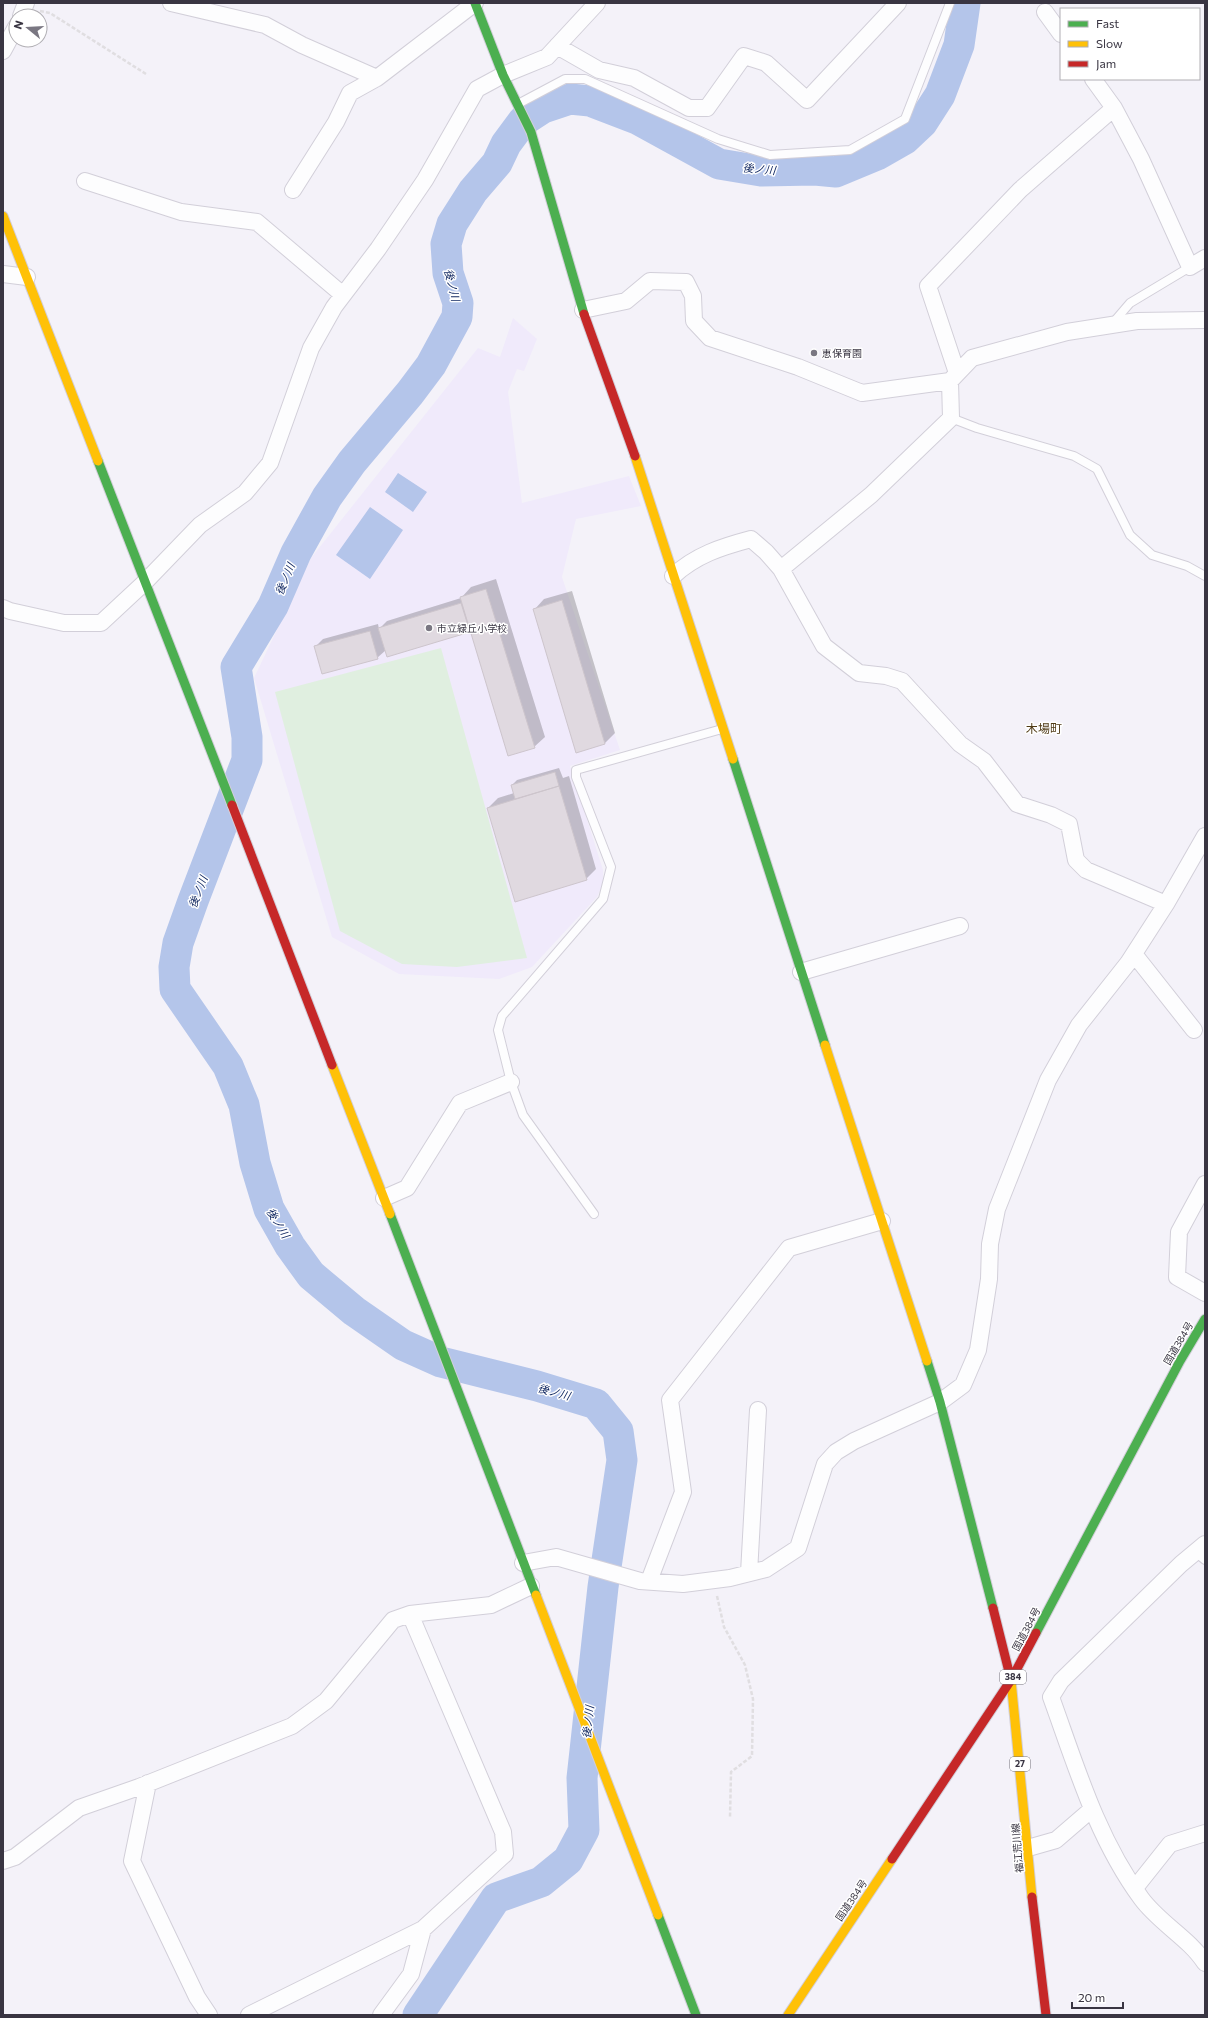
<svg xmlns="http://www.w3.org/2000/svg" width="1208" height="2018" viewBox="0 0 1208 2018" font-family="Commissioner,'Noto Sans JP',sans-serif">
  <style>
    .built { fill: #f0eafb }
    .green { fill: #e0efe0 }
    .water { fill: #b4c5ea }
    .shadow { fill: #0003 }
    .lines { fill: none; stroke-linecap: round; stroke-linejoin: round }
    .river { stroke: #b4c5ea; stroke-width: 31 }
    .building { fill: #e0d9e0; stroke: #cdc5cc }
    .lane-casing { stroke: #d2cfd9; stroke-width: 10 }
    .street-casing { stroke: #d2cfd9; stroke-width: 18 }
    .fast-casing { stroke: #d2cfd9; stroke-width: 11 }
    .slow-casing { stroke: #d2cfd9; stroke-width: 11 }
    .jam-casing { stroke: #d2cfd9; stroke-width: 11 }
    .path { stroke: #e0dee1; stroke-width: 2.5; stroke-dasharray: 4 2; stroke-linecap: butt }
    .lane { stroke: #fdfdfe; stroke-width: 8 }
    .street { stroke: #fdfdfe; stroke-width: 16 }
    .fast { stroke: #4caf50; stroke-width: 9 }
    .slow { stroke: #ffc107; stroke-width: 9 }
    .jam { stroke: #c62828; stroke-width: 9 }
    .poi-dot { fill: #7a7782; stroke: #fff; stroke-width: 1.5 }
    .labels { text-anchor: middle; stroke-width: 3; stroke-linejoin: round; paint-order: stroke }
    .shield { fill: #fff; stroke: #74727b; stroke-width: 1 }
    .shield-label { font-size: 9px; font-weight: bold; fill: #393542 }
    .poi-label { font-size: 10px; fill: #393542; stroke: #fff; text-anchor: start }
    .street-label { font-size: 10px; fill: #393542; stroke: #fff }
    .water-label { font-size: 11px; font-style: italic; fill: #0d245e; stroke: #fff }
    .quarter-label { font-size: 12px; fill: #4f3a15; stroke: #fff }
  </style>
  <rect width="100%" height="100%" fill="#f4f2f9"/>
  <path class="built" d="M513,318L537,339L524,371L517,369L508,392L522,503L629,476L641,506L576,519L562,577L620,750L570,766L603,870V883L597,897L532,967L499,979L399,974L332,937L254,678L311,558L478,348L500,357Z"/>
  <path class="green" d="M441,648L527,958L457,967L402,964L340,931L275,692Z"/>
  <path class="water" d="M398,473L427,492L413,512L385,492Z
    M370,507L403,530L370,579L336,555Z"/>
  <path class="shadow" d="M496,579L545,737L534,747L471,629L387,656L386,650L377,658L315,647L323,639L378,624L379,629L387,621L461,598L471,587Z
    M572,591L615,733L605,743L534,610L544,599Z
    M559,768L563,778L569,776L596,869L586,879L488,808L498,798L514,793L512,785L517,780Z"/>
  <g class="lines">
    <path class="river" d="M418,2015L496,1898L541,1882L568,1860L584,1830L582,1778L603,1587L622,1460L618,1431L596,1404L537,1386L441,1362L403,1345L354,1311L311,1275L290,1246L269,1209L255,1163L244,1105L228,1066L175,989L174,967L178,943L193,901L247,760V737L236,667L273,606L296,553L327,497L352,462L410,393L431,365L457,317L458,303L448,273L446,244L452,224L473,191L497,163L506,144L523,121L543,108L570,99L590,101L637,119L719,164L761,171L815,170L836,172L877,155L905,139L922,123L940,95L959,45L965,3"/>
  </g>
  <path class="building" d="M486,589L535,748L508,756L460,597Z
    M562,600L605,744L576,753L533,609Z
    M461,603L470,632L387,657L378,628Z
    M370,631L378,659L322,674L314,646Z
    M555,772L559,786L515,799L511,785Z
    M559,786L587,880L515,902L487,808Z"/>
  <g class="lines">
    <defs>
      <path id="lane" d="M518,104L565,79H585L718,139L770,155L850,150L905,119L950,3
        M1112,324L1130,303L1190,267
        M951,418L977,428L1074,456L1097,469L1130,535L1152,555L1187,566L1205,576
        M594,1214L523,1115L511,1082L498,1030L502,1016L603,899L611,867L576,777V770L722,729
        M1195,1552L1205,1560"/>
      <path id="street" d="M171,3L265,25L302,45L377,78L475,3
        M1045,12L1061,34
        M21,16L26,3
        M557,46L599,70L634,78L689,108H707L744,56L766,63L807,100L898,3
        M3,51L16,27
        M1093,79L1114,108
        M85,181L181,212L257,222L343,295
        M293,190L336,122L350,93L377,78
        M3,274L27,277
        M583,310L626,301L650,281L686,282L693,296L694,321L710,338L798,367L862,393L950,381
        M957,373L928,286L1020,190L1114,108L1141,159L1190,267L1205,258
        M781,569L871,495L951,418L950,381L972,358L1067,332L1137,321L1205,320
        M673,576C696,555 721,547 751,539L766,552L781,569L824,646L859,673L886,676L902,681L960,744L984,761L1017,804L1051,815L1069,824L1076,860L1086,870L1166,904
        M3,608L10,611L64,623H101L144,583L200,525L245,493L270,463L311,348L334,307L378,249L425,180L477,89L503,75L547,57L597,3
        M1134,954L1194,1030
        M801,972L960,926
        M1205,1184L1179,1232L1177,1277L1205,1293
        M384,1198L407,1188L460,1103L511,1082
        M1205,1544L1181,1564L1061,1681L1051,1697C1076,1766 1097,1838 1141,1898C1159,1923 1189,1938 1205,1963
        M523,1563L556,1557L640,1581L683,1584L730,1578L766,1569L798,1548L825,1464L836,1452L854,1441L940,1402L963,1385L978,1350L989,1279L990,1244L997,1209L1048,1080L1079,1025L1128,963L1166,904L1205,836
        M749,1573L758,1410
        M649,1581L683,1492L670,1400L789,1248L882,1221
        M148,1783L132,1861L197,1997L209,2015
        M1028,1848L1056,1840L1092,1809
        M3,1861L15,1857L79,1808L139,1787L292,1726L326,1701L393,1620L410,1614L491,1605L531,1586
        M1135,1888L1170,1844L1205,1833
        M249,2015L423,1929L505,1854L503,1832L410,1614
        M381,2015L411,1974L423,1929"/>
      <path id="fast" d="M475,3L503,75L531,132L584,314
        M98,461L232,805
        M733,759L825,1045
        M390,1214L536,1595
        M927,1361L940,1402L993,1608
        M1036,1633L1180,1361L1205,1319
        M658,1915L696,2015"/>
      <path id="slow" d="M3,216L98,461
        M635,456L733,759
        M825,1045L927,1361
        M332,1065L390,1214
        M536,1595L658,1915
        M1011,1680L1032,1897
        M788,2015L892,1859"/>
      <path id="jam" d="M584,314L635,456
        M232,805L332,1065
        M993,1608L1011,1680
        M892,1859L1011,1680L1036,1633
        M1032,1897L1046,2015"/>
    </defs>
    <use href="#lane" class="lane-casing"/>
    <use href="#street" class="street-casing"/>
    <use href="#fast" class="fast-casing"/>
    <use href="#slow" class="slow-casing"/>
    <use href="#jam" class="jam-casing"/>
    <path class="path" d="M40,11L50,13L146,74
      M717,1596L724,1627L745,1665L753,1699L752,1756L731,1772L730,1817"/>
    <use href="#lane" class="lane"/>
    <use href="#street" class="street"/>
    <use href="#fast" class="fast"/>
    <use href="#slow" class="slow"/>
    <use href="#jam" class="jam"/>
  </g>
  <g class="poi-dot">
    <circle cx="814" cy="353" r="4"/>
    <circle cx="429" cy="628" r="4"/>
  </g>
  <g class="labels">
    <g class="shield">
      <rect x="1000" y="1670" width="26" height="14" rx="3"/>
      <rect x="1010" y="1757" width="20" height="14" rx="3"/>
    </g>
    <g class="shield-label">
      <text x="1013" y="1680">384</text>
      <text x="1020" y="1767">27</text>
    </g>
    <g class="poi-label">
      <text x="822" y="357">恵保育園</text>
      <text x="437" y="632">市立緑丘小学校</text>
    </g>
    <g class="street-label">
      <text transform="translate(1178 1343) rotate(-60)" y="4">国道384号</text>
      <text transform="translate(1026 1629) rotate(-62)" y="4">国道384号</text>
      <text transform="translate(1017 1848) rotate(-95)" y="4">福江荒川線</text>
      <text transform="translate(851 1900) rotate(-56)" y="4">国道384号</text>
    </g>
    <g class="water-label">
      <text transform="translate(759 169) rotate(5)" y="4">後ノ川</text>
      <text transform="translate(452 285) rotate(76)" y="4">後ノ川</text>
      <text transform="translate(285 579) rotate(-67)" y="4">後ノ川</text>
      <text transform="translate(198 892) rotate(-69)" y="4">後ノ川</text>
      <text transform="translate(278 1223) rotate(59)" y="4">後ノ川</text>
      <text transform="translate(554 1392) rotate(15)" y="4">後ノ川</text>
      <text transform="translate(588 1722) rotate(-84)" y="4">後ノ川</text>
    </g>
    <g class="quarter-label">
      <text x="1044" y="733">木場町</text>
    </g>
  </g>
  <rect width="1208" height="2018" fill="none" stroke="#393542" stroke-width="8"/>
  <rect x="1060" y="8" width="140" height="72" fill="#ffffff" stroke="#b0aeb3"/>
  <rect x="1068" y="21" width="20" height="6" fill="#4caf50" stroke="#b0aeb3"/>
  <text x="1096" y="28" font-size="12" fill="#393542">Fast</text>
  <rect x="1068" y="41" width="20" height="6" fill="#ffc107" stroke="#b0aeb3"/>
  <text x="1096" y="48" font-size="12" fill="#393542">Slow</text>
  <rect x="1068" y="61" width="20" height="6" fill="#c62828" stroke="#b0aeb3"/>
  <text x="1096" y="68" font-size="12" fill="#393542">Jam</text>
  <g transform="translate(28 28) rotate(288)"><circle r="19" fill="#ffffff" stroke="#b0aeb3"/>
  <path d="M0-3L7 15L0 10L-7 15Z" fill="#7a7782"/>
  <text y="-6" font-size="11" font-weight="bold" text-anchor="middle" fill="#393542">N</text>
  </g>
  <path d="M1072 2002v6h51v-6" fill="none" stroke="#393542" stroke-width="2"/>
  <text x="1078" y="2002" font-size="12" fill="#393542" stroke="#ffffff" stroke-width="3" paint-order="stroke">20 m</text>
</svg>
